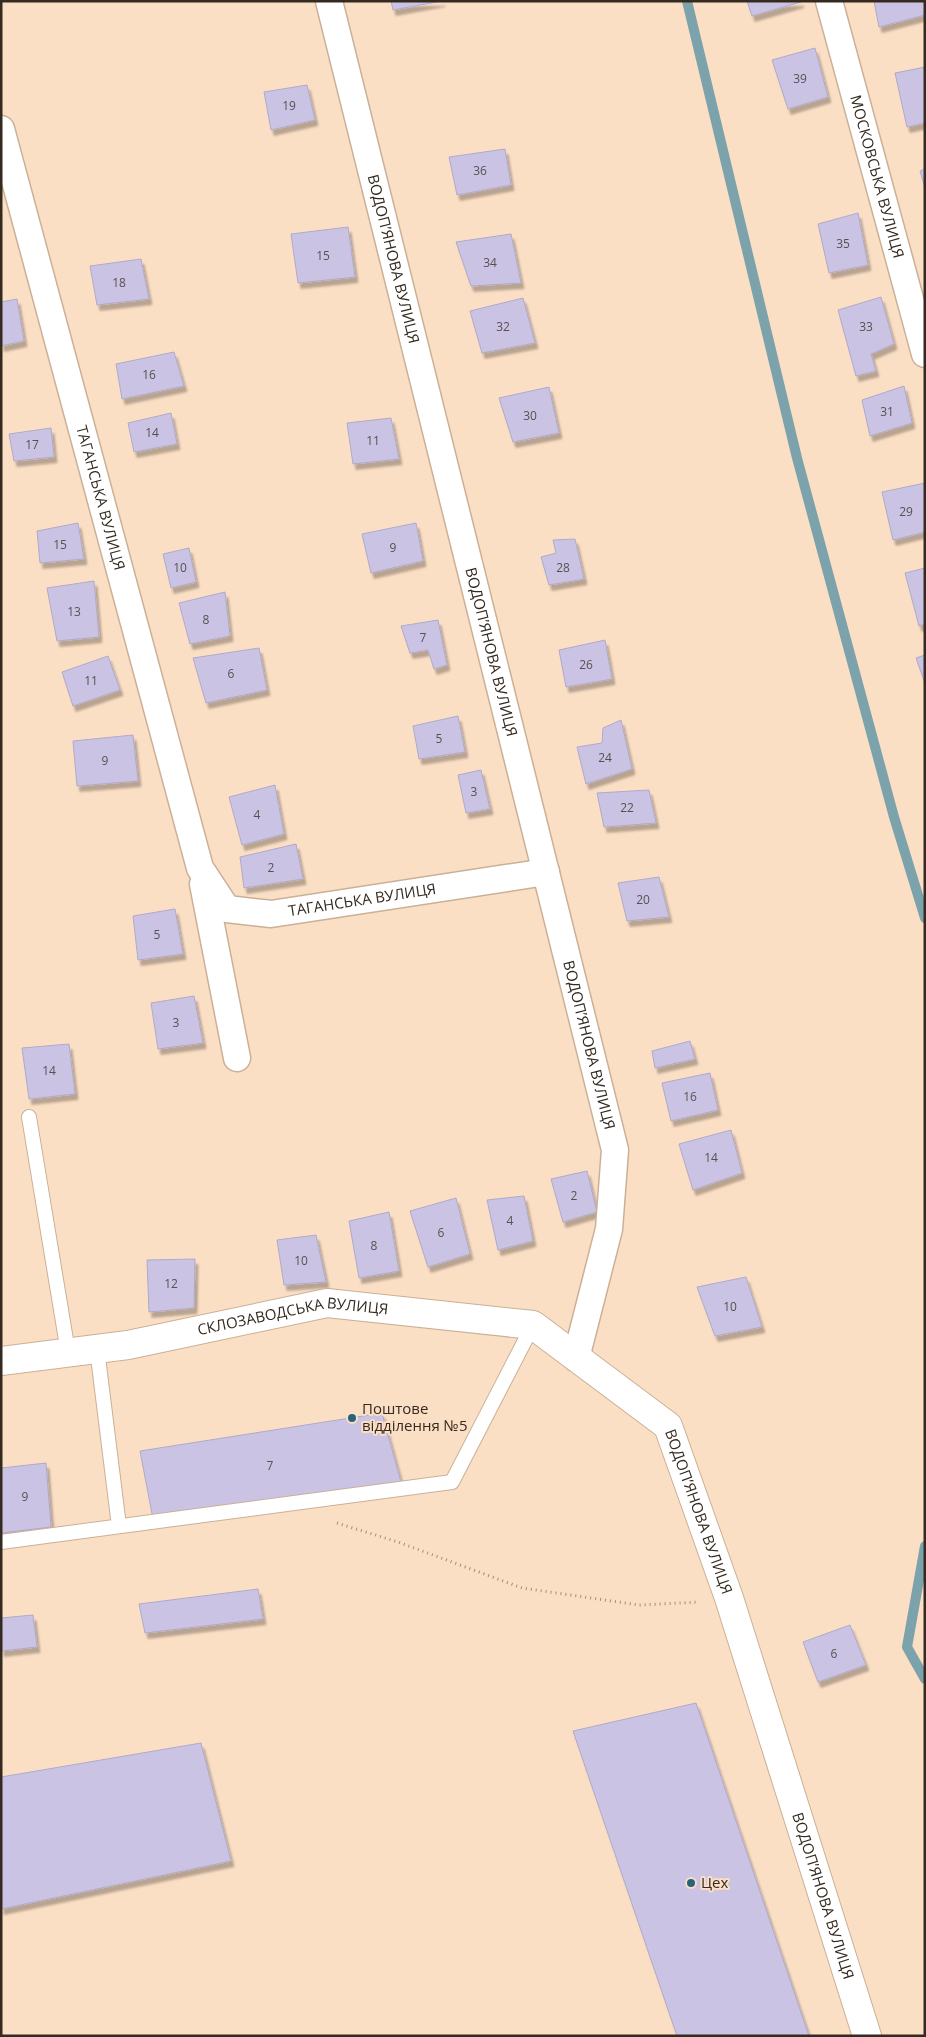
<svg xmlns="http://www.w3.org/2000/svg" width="926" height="2037" viewBox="0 0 926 2037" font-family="'Open Sans',sans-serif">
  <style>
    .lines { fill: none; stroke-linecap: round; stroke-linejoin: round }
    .stream { stroke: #7ca2ac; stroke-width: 10 }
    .building { fill: #cac3e4; stroke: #b0a9c9; filter: url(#shadow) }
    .service-casing { stroke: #cab097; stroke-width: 16 }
    .minor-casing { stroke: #cab097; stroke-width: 29 }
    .tertiary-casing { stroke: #cab097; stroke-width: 30 }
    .path { stroke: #a18d7a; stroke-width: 3; stroke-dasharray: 1 4; stroke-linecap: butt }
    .service { stroke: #fff; stroke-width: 14 }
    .minor { stroke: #fff; stroke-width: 26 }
    .tertiary { stroke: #fff; stroke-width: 28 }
    .poi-dot { fill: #27647b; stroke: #fbdfc5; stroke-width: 2 }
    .labels { text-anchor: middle; stroke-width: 4; stroke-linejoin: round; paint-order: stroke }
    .number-label { font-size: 12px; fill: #5a5051 }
    .street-label { font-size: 15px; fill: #342a20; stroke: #fbdfc5 }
    .poi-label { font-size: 15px; fill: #342a20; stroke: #fbdfc5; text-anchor: start }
  </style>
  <defs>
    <filter id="shadow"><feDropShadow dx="3" dy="5.5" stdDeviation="1" flood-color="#0004"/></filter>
  </defs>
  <rect width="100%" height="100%" fill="#fbdfc5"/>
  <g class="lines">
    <path class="stream" d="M687,1L797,458L894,817L925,918
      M925,1546L907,1647L925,1679"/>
  </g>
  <path class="building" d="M391,1H442L393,10Z
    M747,1H801V2L752,16Z
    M874,1H925V15L879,27Z
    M815,48L828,97L788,109L772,60Z
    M925,67V123L907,127L895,73Z
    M307,85L315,120L271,130L264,92Z
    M505,149L511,185L457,195L449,157Z
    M925,169V188L920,171Z
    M858,213L868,265L829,273L818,224Z
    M348,227L355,277L298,283L291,234Z
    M511,234L521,283L471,286L456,242Z
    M141,259L149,299L97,305L90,266Z
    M881,297L894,344L871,354L876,371L856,376L838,310Z
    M523,298L535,343L482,353L470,311Z
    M17,299L24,341L1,346V302Z
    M174,352L184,386L122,399L116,364Z
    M904,386L912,423L870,436L862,400Z
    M549,387L559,433L513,442L499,398Z
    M171,413L177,444L134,452L128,423Z
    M391,418L399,459L353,464L347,423Z
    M51,428L54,457L14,461L9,434Z
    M925,483V532L893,540L882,492Z
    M78,523L84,559L40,563L37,531Z
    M416,523L423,561L371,573L362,534Z
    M575,539L584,579L549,585L541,557L556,553L553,540Z
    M189,548L196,582L171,588L163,554Z
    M925,568V624L919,626L905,573Z
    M94,581L99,637L57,641L47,588Z
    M225,592L230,636L190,644L179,603Z
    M438,620L447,665L434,669L428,650L410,653L401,626Z
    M605,640L612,679L566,687L559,650Z
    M259,648L267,690L206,703L193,658Z
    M925,655V683L916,658Z
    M108,656L120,690L73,706L62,672Z
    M458,716L465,752L419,759L413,726Z
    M621,720L632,769L586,784L577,747L602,743L603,728Z
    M133,735L138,781L77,786L73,741Z
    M481,770L490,809L466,813L458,775Z
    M275,785L284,834L242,845L229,797Z
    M649,790L656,823L604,827L597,793Z
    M296,844L303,879L244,888L240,857Z
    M659,877L669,917L627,921L618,883Z
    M175,909L183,954L138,960L133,916Z
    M194,996L203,1043L158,1049L151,1003Z
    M690,1041L695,1059L655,1068L652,1051Z
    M69,1044L75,1094L29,1099L22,1048Z
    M710,1073L718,1110L671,1121L662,1083Z
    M731,1130L742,1173L693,1190L679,1144Z
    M587,1171L597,1212L563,1222L551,1179Z
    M524,1196L533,1241L498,1250L487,1200Z
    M456,1198L470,1254L428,1267L410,1211Z
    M389,1212L399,1271L359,1278L349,1221Z
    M316,1235L326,1282L284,1285L277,1240Z
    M195,1259L194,1308L149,1312L147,1260Z
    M746,1277L762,1327L715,1336L697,1287Z
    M382,1413L401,1482L153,1519L140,1451Z
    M46,1463L51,1527L1,1533V1468Z
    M258,1589L263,1619L145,1633L139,1604Z
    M33,1615L37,1647L1,1651V1618Z
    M850,1625L866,1665L818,1682L803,1642Z
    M696,1703L809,2036H677L573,1731Z
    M201,1743L231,1861L1,1909V1777Z"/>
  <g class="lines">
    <defs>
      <path id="service" d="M29,1117L68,1352
        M97,1349L119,1526
        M1,1542L452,1482L533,1325"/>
      <g id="minor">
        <path id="s1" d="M329,1L615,1150L609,1229L576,1358"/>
        <path id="s2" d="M829,1L925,354"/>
        <path id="s3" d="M1,129L200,868L227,909L271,914L546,872"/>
        <path d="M203,884L237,1058"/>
      </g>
      <g id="tertiary">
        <path id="s4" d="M1,1361L128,1345L327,1303L533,1325L668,1426L729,1598L867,2036"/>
      </g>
    </defs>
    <use href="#service" class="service-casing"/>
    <use href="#minor" class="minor-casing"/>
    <use href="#tertiary" class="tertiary-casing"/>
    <path class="path" d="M337,1523L398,1542L522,1588L639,1605L698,1602"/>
    <use href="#service" class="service"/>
    <use href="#minor" class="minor"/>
    <use href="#tertiary" class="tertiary"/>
  </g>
  <g class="poi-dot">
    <circle cx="352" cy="1418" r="5"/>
    <circle cx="691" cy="1883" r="5"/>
  </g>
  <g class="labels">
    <g class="number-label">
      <text x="800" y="83">39</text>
      <text x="289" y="110">19</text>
      <text x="480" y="175">36</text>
      <text x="843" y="248">35</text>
      <text x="323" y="260">15</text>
      <text x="490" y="267">34</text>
      <text x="119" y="287">18</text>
      <text x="503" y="331">32</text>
      <text x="866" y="331">33</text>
      <text x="149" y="379">16</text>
      <text x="887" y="416">31</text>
      <text x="530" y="420">30</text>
      <text x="152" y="437">14</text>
      <text x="373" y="445">11</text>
      <text x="32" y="449">17</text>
      <text x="906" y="516">29</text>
      <text x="60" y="549">15</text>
      <text x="393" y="552">9</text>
      <text x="180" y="572">10</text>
      <text x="563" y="572">28</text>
      <text x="74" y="616">13</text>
      <text x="206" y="624">8</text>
      <text x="423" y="642">7</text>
      <text x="586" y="669">26</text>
      <text x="231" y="678">6</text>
      <text x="91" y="685">11</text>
      <text x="439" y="743">5</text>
      <text x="605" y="762">24</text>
      <text x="105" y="765">9</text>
      <text x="474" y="796">3</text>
      <text x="627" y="812">22</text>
      <text x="257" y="819">4</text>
      <text x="271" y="872">2</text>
      <text x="643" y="904">20</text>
      <text x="157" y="939">5</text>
      <text x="176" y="1027">3</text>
      <text x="49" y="1075">14</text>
      <text x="690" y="1101">16</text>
      <text x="711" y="1162">14</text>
      <text x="574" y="1200">2</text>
      <text x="510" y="1225">4</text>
      <text x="441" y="1237">6</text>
      <text x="374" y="1250">8</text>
      <text x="301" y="1265">10</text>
      <text x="171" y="1288">12</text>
      <text x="730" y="1311">10</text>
      <text x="270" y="1470">7</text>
      <text x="25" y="1501">9</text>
      <text x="834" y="1658">6</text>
    </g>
    <g class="street-label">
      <text dy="5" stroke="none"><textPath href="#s2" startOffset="182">МОСКОВСЬКА ВУЛИЦЯ</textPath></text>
      <text dy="5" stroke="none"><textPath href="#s1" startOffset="266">ВОДОП’ЯНОВА ВУЛИЦЯ</textPath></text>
      <text dy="5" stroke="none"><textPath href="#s3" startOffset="382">ТАГАНСЬКА ВУЛИЦЯ</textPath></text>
      <text dy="5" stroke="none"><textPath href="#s1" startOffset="671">ВОДОП’ЯНОВА ВУЛИЦЯ</textPath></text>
      <text dy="5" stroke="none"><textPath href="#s3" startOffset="951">ТАГАНСЬКА ВУЛИЦЯ</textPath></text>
      <text dy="5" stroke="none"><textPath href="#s1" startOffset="1076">ВОДОП’ЯНОВА ВУЛИЦЯ</textPath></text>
      <text dy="5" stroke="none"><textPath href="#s4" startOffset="296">СКЛОЗАВОДСЬКА ВУЛИЦЯ</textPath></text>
      <text dy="5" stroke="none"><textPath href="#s4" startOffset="798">ВОДОП’ЯНОВА ВУЛИЦЯ</textPath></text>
      <text dy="5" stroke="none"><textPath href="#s4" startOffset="1202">ВОДОП’ЯНОВА ВУЛИЦЯ</textPath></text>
    </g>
    <g class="poi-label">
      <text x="362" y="1414">Поштове<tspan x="362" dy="17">відділення №5</tspan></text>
      <text x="701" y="1888">Цех</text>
    </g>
  </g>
  <rect width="926" height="2037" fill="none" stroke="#342a20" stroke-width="5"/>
</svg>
